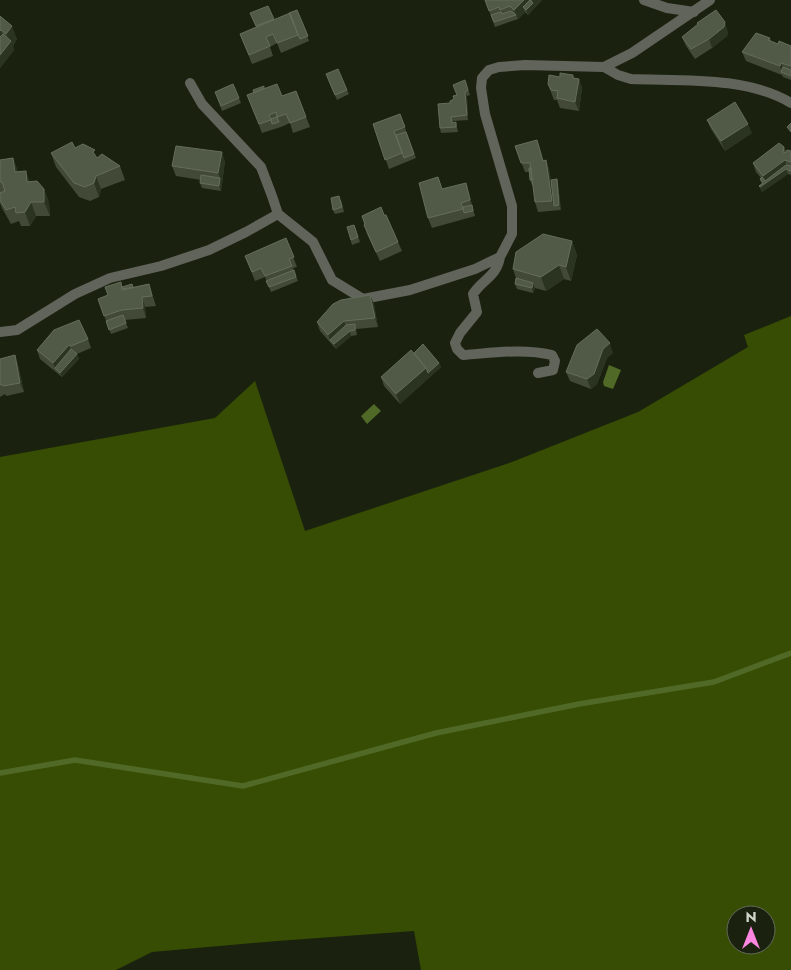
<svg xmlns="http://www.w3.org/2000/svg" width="791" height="970" viewBox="0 0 791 970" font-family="Jost,sans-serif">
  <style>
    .forest { fill: #364d03; fill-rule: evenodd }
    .water { fill: #516927 }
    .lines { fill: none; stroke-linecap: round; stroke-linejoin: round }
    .stream { stroke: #516927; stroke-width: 5.5 }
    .minor { stroke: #60645b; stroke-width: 10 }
    .wall { fill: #424a37 }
    .shaded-wall { fill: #2b3420 }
    .building { fill: #515a47; stroke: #656d5b }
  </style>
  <rect width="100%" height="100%" fill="#1a220f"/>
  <path class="forest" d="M791,316V970H421L414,931L277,941L152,952L116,970H0V457L215,418L255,381L305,531L512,462L638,412L748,347L744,335ZM736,915H766V945H736Z"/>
  <path class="water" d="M609,365L621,370L613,389L604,386L603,382Z
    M374,404L381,411L367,424L361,416Z"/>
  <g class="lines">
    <path class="stream" d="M0,773L75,760L243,786L436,733L579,704L714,682L791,653"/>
    <path class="minor" d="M644,0L667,8L694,12
      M604,67L618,75L631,79C682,81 746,76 791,103
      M190,83L202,104L261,167L272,196L278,214
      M278,214L313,242L332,280L363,299L410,290L475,269L500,257L512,234V206L485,114L481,88L482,78L489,70L499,67L525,65L604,67L632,53L710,0
      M500,257C497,276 483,279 473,294L477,312L460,333L455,343L457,349L463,355C492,353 523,348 552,355L555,361L553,370L538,373
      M0,332L17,330L75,294L110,278L161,266L209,250L246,232L278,214"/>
  </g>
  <path class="wall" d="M485,0H542L528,15L525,12L518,19L495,27Z
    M297,10L309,41L281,53L277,43L270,47L273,56L252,64L240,34L256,27L250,13L274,20Z
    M0,16L17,39L13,46L14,50L0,68Z
    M697,23L728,32L727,36L712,48L695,59L686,46L682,37L698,25Z
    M770,38L771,41L778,44L791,46V80L783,77L782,75L746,61L742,52Z
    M573,75L574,78L579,79L582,88L579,111L560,108L557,100H554L548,84L560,77Z
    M328,79L347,90L349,94L337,100Z
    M465,80L470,95L467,96L468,120L453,121V123L456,122L458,132L441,133L440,128L450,103L454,99Z
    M233,84L241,103L222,111L215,92Z
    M264,88L282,96L296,91L310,127L293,133L290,123L281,127L280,126L281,127L262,133L247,95Z
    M400,114L416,158L389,169L373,124Z
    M707,120L752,133L725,151L711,129Z
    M515,146L544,161L546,160L549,169L551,182L557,179L558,184L561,210L538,212L535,202L533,185H532L530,180V172H525Z
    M784,147L786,152L791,151V175L788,174L762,192L759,186L762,184L760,179L761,178L756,172L753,163Z
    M75,148L97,158L120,166L125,180L101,189L99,197L90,201L79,197L56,167L51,153Z
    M13,158L18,172L30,182L44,189L49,203L50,216H36L30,226H21L19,221L11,224L2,208L0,203V160Z
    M225,161L221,191L202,188L200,183L201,180L176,176L172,166Z
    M466,183L469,193L475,216L432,228L428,218Z
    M341,200L344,212L335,214L333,210Z
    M384,215L398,242L402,251L380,261L367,234L362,216Z
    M354,225L360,242L352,245L347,227Z
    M286,238L297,267L293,268L298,281L271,292L265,277L255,281L245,256Z
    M572,241L577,255L571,281L564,279L546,291L535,288L533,293L517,289L515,284L516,278L513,269Z
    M149,284L156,306L145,307L146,318L125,320L128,328L111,334L98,299L108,295L122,287H133Z
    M370,295L374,304L378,327L356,329L357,335L351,336L336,349L320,331L317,322Z
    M88,339L91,348L77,354L79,359L62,377L40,359L37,350Z
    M613,353L607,358L597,384L591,389L570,381L566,372Z
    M15,355L18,365L24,392L6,396L5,394L0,397V359Z
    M439,363L441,367L400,404L384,386L381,377Z"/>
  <path class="shaded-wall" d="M524,0H530L523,7L525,12L518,19L514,10Z
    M532,0H542L528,15L526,10L533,3Z
    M725,22L728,32L727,36L712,48L709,39Z
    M12,26L17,39L13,46L14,50L0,68V55L9,43L6,34Z
    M1,30L6,44L0,51V31Z
    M781,63L785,72L782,73L780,66Z
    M579,79L582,88L579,111L575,102Z
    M465,92L467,96L468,120L467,115Z
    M748,124L752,133L725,151L721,141Z
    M222,152L225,161L221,191L219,186L220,178L218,173Z
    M13,158L18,172H15Z
    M546,160L549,169L555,205L554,206L552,201Z
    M785,160L788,170L786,169L788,174L762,192L760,187L766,183L763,176Z
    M26,171L31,185L27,182Z
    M96,176L101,189L99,197L94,183Z
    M557,179L558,184L561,210L559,205Z
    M466,183L469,193L475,216L470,200Z
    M44,189L49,203L50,216L44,202Z
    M31,202L36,216L30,226L25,212Z
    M572,241L577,255L571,281L566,267Z
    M559,265L564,279L546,291L541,277Z
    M533,283L535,288L533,293L532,288Z
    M370,295L374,304L378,327L375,318Z
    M142,297L145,307L146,318L143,308Z
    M344,321L347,330L330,340L332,344L328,335Z
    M350,331L351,336L336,349L334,344Z
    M610,343L613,353L607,358L597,384L591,389L587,379L603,349Z
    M69,345L72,354L55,368L53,363Z
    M77,354L79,359L62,377L60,373Z
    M15,355L18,365L24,392L20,383Z
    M439,363L441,367L400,404L396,394L426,368Z"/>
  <path class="building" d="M485,0H524L514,10L510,6L500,10L499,7L489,11Z
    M530,0L533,3L526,10L523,7Z
    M268,6L274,19L256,26L250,13Z
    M297,10L308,36L300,39L289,13Z
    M716,10L725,22L724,27L709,39L691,49L682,37L698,24L697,23Z
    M511,11L516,15L494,22L491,15L501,12L502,14Z
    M290,13L298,35L277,43L273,34L266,37L270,46L249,55L240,34Z
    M0,16L12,26L6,34L1,30L0,31Z
    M756,33L770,38L768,40L778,44L779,41L791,46V66L781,63L780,66L742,52Z
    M3,34L11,41L0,55V37Z
    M783,67L791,70V76L781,72Z
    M338,69L347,90L335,95L326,74Z
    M560,73L573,75V78L579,79L575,102L557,98L558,91L551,90L548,84L549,75L560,77Z
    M465,80L468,90L465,92L467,115L451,117L452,123L456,122V127L440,128L438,104L450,103V101L454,99L453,96L457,95L453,85Z
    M233,84L239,98L221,106L215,92Z
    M277,84L282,96L296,91L306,117L290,123L286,114L277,117L276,112L269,115L271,120L259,124L247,95Z
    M264,86V88L254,93L253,90Z
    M735,102L748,124L721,141L707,120Z
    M400,114L405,127L394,131L402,153L385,160L373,124Z
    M277,117L279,122L272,124L271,119Z
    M791,123V132L787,127Z
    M406,132L414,154L404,158L396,135Z
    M537,140L543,161L546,160L552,201L535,202L530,163H521L515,146Z
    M72,142L75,148L83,144L95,150L93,152L97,158L102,154L120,166L96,176L94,183L85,187L74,183L51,153Z
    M779,143L784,147L783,152L785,153L787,150L791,151V162L785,160L763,176L753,163Z
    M176,146L222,152L218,173L172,166Z
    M13,158L15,172L26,171L27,182L37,181L44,189V202H31L25,212L16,213L15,207L6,210L0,200V193L5,191L2,182H0V160Z
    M786,165L791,166V171L786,169L760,187L759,186L763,183L760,179L762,177L765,181Z
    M529,168H531L532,180H530Z
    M201,175L220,178L219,186L200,183Z
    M438,177L442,189L466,183L470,200L461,203L463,209L428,218L419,183Z
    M557,179L559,205L554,206L551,180Z
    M339,196L342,207L333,210L331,198Z
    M472,205L473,211L464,213L463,207Z
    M381,207L384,215H386L398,242L376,252L364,225L365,224L362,216Z
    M354,225L358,237L351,240L347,227Z
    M543,234L572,241L566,267L559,265L541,277L513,269L516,252Z
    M286,238L294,257L289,259L292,266L265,276L261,268L252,272L245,256Z
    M294,270L296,277L269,287L266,281Z
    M516,278L533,283L532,288L515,284Z
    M121,282L122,290L149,284L152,296L142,297L143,308L122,310L104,316L98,299L108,295L105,287Z
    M132,284L133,287L123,289L122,287Z
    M370,295L375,318L344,321L328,335L317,322L333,304L341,300Z
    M123,315L126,323L109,330L106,321Z
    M79,320L88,339L71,346L69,345L53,363L37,350L54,330Z
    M355,324V330L350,331L334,344L330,340L346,325Z
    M597,329L610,343L603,349L594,374L587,379L566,372L577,345Z
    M423,344L439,363L428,373L426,368L414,353Z
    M71,349L77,354L60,373L55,368Z
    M411,350L426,368L396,394L381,377Z
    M15,355L20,383L3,386L2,384L0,385V359Z"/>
  <g transform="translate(751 930)"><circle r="24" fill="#1a220f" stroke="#636a5a"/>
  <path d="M0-4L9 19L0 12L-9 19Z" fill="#fd86e1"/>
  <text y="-8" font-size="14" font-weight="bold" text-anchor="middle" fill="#d0d6ca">N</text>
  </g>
</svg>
